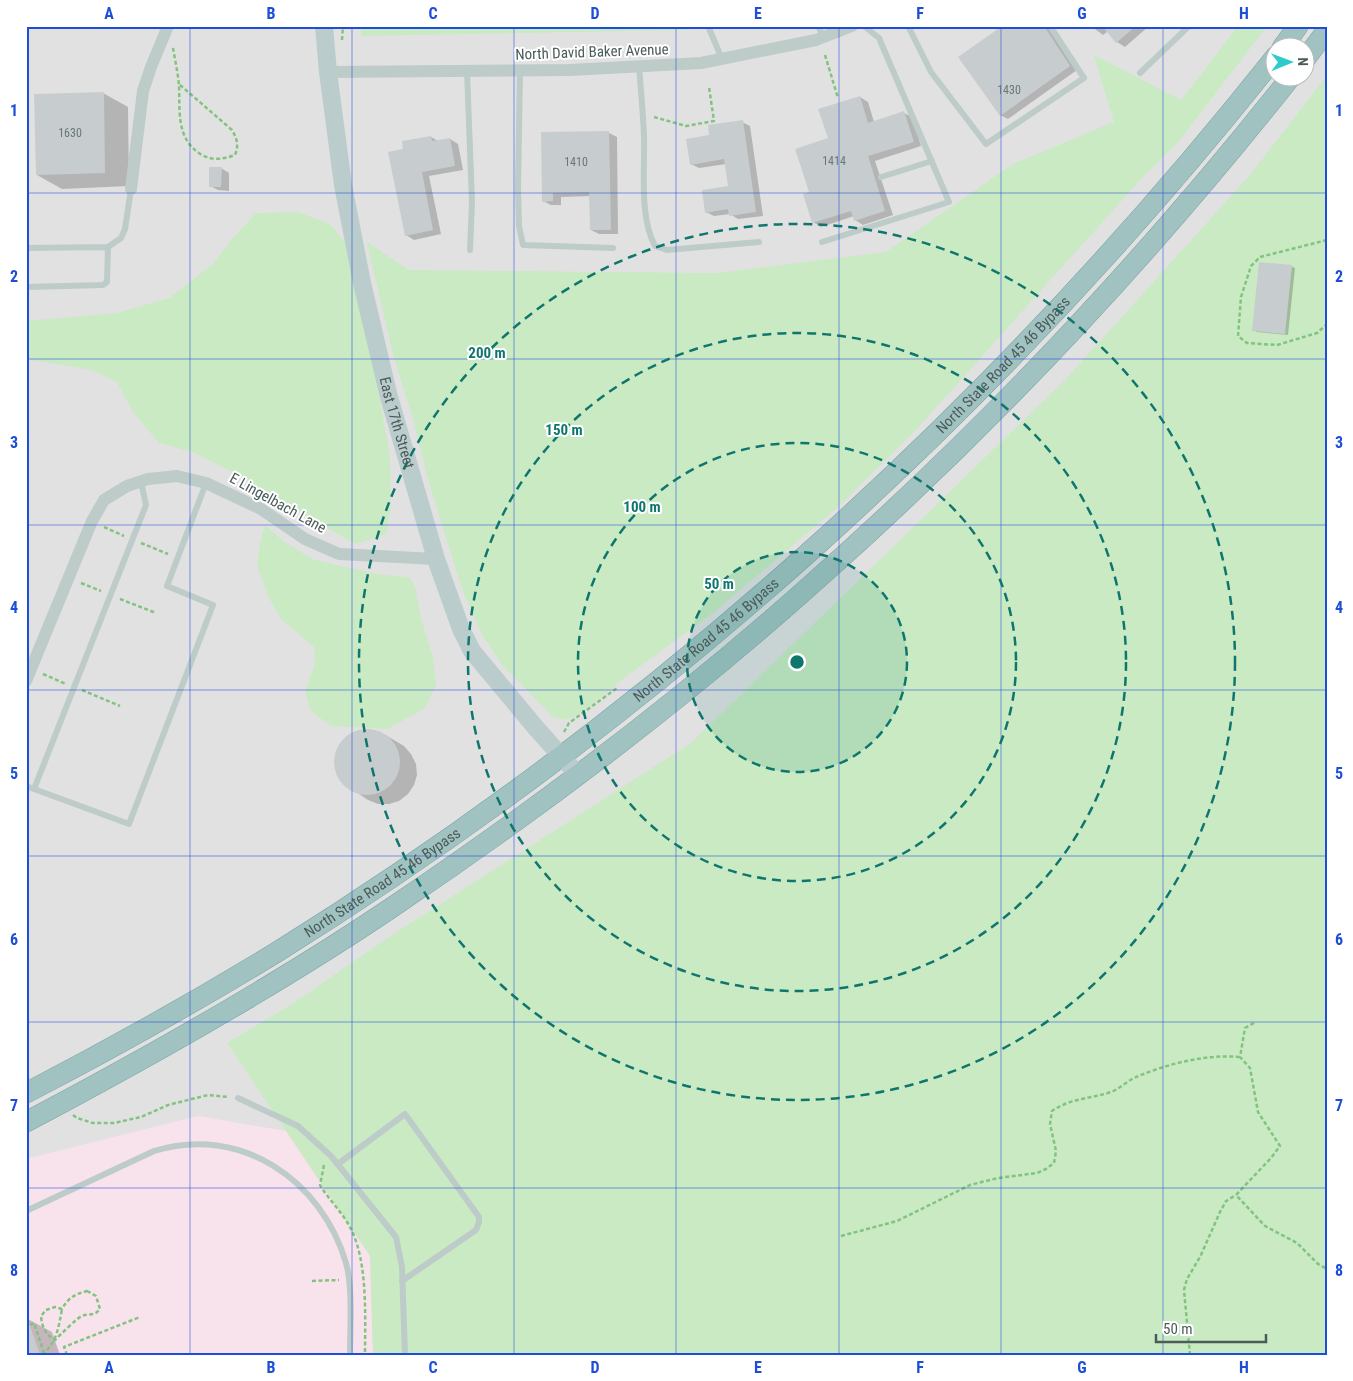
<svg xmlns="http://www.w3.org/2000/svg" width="1353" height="1381" viewBox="0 0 1353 1381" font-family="'Roboto Condensed',sans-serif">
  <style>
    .education { fill: #e2e1e2; fill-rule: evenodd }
    .medical { fill: #f8e3ed }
    .green { fill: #c9eac3 }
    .shadow { fill: #0003 }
    .building { fill: #c7cdce }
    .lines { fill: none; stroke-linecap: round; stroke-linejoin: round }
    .trunk-casing { stroke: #78a4a3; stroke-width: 21 }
    .path { stroke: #82c47f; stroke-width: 2.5; stroke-dasharray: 4 2.5; stroke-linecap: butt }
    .service { stroke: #bdcbc9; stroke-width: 6 }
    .minor { stroke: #bdcbc9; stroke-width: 12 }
    .secondary { stroke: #bacccb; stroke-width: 18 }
    .trunk { stroke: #a0c2c0; stroke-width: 20 }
    .grid { fill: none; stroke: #1d4ed8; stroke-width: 1; stroke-opacity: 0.55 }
    .ring { fill: none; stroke: #0f766e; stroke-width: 2.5; stroke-dasharray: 9 6 }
    .labels { text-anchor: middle; stroke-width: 4; stroke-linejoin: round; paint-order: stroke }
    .number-label { font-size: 12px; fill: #697876 }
    .street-label { font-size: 15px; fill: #4a5b59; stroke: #fff }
    .centre { fill: #0f766e; stroke: #fff; stroke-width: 2.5 }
    .ring-label { font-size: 15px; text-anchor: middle; font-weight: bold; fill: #0f766e; stroke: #fff; stroke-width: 4; stroke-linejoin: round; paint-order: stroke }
    .neatline { fill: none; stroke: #1d4ed8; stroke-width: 2 }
    .grid-label { font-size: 16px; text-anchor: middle; font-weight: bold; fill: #1d4ed8 }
  </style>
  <rect width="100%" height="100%" fill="#f2f0f1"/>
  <path class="education" d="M26,26H1327V1355H26ZM1276,48H1306V78H1276Z"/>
  <path class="medical" d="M198,1116L286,1131L370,1256L373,1355H26V1159Z"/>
  <path class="green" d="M361,26H688L689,30L361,36Z
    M1238,26H1267L1180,140L1142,178L914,432L839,506L713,613L624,678L583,712L566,720L553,717L502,665L481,633L462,589L427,476L413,419L393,354L367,242L409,270L717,273L886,252L1013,164L1114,122L1094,55L1181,100Z
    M1327,75V1355H373L370,1256L227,1043L292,1004L392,935L691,743L1065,380L1250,175Z
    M298,212L330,224L349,248L377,382L390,457L391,507L386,534L356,544L279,501L239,475L193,452L159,443L133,412L117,382L92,370L26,359V321L117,313L169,298L213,264L231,240L256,213Z
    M265,525L283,541L312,559L344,567L384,575L409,577L415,586L421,619L433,657L436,685L425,708L388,729L331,726L311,711L305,692L315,663L314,647L281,619L269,598L257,566L260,543Z"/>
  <path class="shadow" d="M996,26H1047L1077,70L1008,119L1000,115L999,30Z
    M1091,26H1149L1125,47L1117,42L1108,31L1103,35Z
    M103,93L128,107L129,186L62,189L37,175Z
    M860,97L868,102L874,122L904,113L912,117L921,146L875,161L893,215L863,225L855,220L854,216L821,227L813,222L810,193L829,139Z
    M742,122L750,126L763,216L738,219L730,214L714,216L706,212L730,187L726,164L699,168L691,164L711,136Z
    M609,133L617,137L618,234H599L591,230V196L561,197V205H551L543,201Z
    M431,137L438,141L450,139L458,144L463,170L429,176L441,234L414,240L406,235L405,150Z
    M221,168L229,173V191L218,190L210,186Z
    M1291,266L1295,268L1288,335L1257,332L1254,330Z
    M367,729L377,731L387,736L404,746L411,754L416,764L417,775L414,785L408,794L399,801L389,804H378L368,800L343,783L337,774L335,764L336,753L340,744L347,736L357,731Z
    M26,1318L52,1332L60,1355H26Z"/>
  <path class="building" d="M1002,26H1044L1070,66L1000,116L958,57Z
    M1102,26H1136L1116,43Z
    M104,92L105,173L36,175L34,94Z
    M860,96L868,123L904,111L914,142L868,156L885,211L854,221L851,211L812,223L803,194L809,192L795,149L828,138L818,109Z
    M743,120L756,212L729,216L728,209L705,213L702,190L728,186L724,159L690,165L686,139L709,135L708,125Z
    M609,131L611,230H590L589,192L553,193V201L542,202L541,132Z
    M431,136L432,141L450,138L455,166L422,172L433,230L405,236L388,152L403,149L402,141Z
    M209,167H222L221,187H209Z
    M1259,262L1292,265L1285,334L1252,331Z
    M334 762a33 33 0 1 1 66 0a33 33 0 1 1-66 0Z
    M26,1320H28L40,1355H26Z"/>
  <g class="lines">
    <defs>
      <g id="trunk">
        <path d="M1282,48L1298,26"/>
        <path d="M1306,58L1327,30"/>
        <path id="s2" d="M26,1093C111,1049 195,1002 277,952C659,714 996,409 1276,56"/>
        <path d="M26,1122C151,1056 274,987 391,908C538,809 680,702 812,584C986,430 1146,260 1290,78"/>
      </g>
    </defs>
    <use href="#trunk" class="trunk-casing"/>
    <path class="path" d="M342,40L343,26
      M173,48C175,60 178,73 179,86C180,112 176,140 202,155C213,161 224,159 235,155C239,145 237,139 232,130L179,84
      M825,55L838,98
      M654,117L686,126L714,121L709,87
      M1327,240L1260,257L1251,266L1241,297L1238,336L1247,343L1277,345L1317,333L1327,324
      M104,527L124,536
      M141,543L168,554
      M81,583L101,591
      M120,599L156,613
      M43,674L66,684
      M82,690L120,706
      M564,732L569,723L617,688
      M1254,1023L1245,1028L1240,1057L1250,1068L1258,1112L1280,1146L1271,1158L1236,1195L1265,1226L1297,1243L1318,1264L1327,1269
      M73,1115L77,1118L93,1123H114L141,1117L168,1105L208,1095L229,1097
      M324,1165L320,1185C329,1200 343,1213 351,1229C368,1263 365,1317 365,1355
      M841,1236L897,1221L970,1185L998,1178L1037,1173L1046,1169L1054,1163L1056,1151L1050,1124L1052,1111C1071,1098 1090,1099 1111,1092C1119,1089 1126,1082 1134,1078C1166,1064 1205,1054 1240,1057
      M312,1281L339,1280
      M87,1291L96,1296L100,1309C94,1317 89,1313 82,1316C78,1317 60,1335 55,1340C45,1334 42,1327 41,1316L46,1310L55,1307L62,1309C68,1298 75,1294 87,1291Z
      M30,1325L34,1323L44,1353
      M45,1355L44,1353C57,1342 59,1325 62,1309
      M67,1355L64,1347L140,1317
      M1190,1355L1184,1290L1187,1279L1200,1257L1220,1212L1226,1201L1236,1195"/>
    <path class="service" d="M708,26L722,59
      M818,26L824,38
      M908,26L931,72L986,144L1084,78L1050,26
      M639,67C641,90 643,113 644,136C645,171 639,216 655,246L667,250L759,242
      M467,71L472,202L470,250
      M520,71L518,187L519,226L523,245L613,248
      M1140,73L1189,26
      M881,177L932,161
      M822,242L949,202L879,38L864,26
      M26,248L108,247L121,238L125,229L131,189
      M26,287L103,285L107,282L108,247
      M26,786L129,824L213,605L167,586L206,483
      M34,789L146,505L141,482
      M238,1098L298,1126L331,1156L396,1237L402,1267L405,1355
      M338,1164L405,1114L479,1217V1222L476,1230L402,1281
      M26,1211L154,1151C240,1124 322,1180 346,1263C353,1287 350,1329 350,1355"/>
    <path class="minor" d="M328,72L570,70L701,63L816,40L852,26
      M131,189L143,91L151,67L168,26
      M26,681L92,521L104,500L127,486L148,479L177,476L206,483L261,509L305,539L339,554L436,559"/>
    <path class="secondary" id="s1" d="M324,26L328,72L343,185L362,283L389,397L436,559L461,629L472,651L536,728L578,775"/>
    <use href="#trunk" class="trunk"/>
  </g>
  <path class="grid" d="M190,26V1355M352,26V1355M514,26V1355M676,26V1355M839,26V1355M1001,26V1355M1163,26V1355M26,193H1327M26,359H1327M26,525H1327M26,690H1327M26,856H1327M26,1022H1327M26,1188H1327"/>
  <circle cx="797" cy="662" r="110" fill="#0f766e" fill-opacity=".12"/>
  <g class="ring">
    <circle cx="797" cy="662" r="110"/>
    <circle cx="797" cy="662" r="219"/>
    <circle cx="797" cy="662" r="329"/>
    <circle cx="797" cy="662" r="438"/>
  </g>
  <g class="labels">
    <g class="number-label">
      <text x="1009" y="94">1430</text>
      <text x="70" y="137">1630</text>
      <text x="834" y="165">1414</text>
      <text x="576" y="166">1410</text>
    </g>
    <g class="street-label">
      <text transform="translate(592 52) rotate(-2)" y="5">North David Baker Avenue</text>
      <text dy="5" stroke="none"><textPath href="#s2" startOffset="1224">North State Road 45 46 Bypass</textPath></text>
      <text dy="5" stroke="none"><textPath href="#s1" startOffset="404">East 17th Street</textPath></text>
      <text transform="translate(278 503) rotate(29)" y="5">E Lingelbach Lane</text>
      <text dy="5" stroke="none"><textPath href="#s2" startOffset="819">North State Road 45 46 Bypass</textPath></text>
      <text dy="5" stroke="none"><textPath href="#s2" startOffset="414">North State Road 45 46 Bypass</textPath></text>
    </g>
  </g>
  <circle cx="797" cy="662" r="8" class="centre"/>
  <g class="ring-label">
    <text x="487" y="358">200 m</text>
    <text x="564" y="435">150 m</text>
    <text x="642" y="512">100 m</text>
    <text x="719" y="589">50 m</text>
  </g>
  <rect width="1353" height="1381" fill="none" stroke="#ffffff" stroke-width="55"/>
  <g transform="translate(1290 62) rotate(89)"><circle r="24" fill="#ffffff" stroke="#b7bdbd"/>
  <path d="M0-4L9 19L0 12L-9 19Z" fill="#2ecbcd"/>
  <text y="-8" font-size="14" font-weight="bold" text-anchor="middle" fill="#4a5b59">N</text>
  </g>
  <path d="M1156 1334v8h110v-8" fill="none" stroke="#4a5b59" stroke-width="2.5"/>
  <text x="1163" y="1334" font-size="15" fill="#4a5b59" stroke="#ffffff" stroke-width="4" paint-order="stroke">50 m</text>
  <rect x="28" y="28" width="1298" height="1326" class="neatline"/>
  <g class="grid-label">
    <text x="109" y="19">A</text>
    <text x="271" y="19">B</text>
    <text x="433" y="19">C</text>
    <text x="595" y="19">D</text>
    <text x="758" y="19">E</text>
    <text x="920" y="19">F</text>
    <text x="1082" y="19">G</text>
    <text x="1244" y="19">H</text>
    <text x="14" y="116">1</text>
    <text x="1339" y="116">1</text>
    <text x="14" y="282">2</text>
    <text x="1339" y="282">2</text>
    <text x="14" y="448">3</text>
    <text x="1339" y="448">3</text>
    <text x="14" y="613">4</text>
    <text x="1339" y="613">4</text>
    <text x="14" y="779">5</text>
    <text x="1339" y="779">5</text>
    <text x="14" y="945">6</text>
    <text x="1339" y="945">6</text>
    <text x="14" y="1111">7</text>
    <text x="1339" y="1111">7</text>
    <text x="14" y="1276">8</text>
    <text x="1339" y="1276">8</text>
    <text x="109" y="1373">A</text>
    <text x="271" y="1373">B</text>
    <text x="433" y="1373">C</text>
    <text x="595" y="1373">D</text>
    <text x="758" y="1373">E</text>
    <text x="920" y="1373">F</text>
    <text x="1082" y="1373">G</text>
    <text x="1244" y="1373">H</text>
  </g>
</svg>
